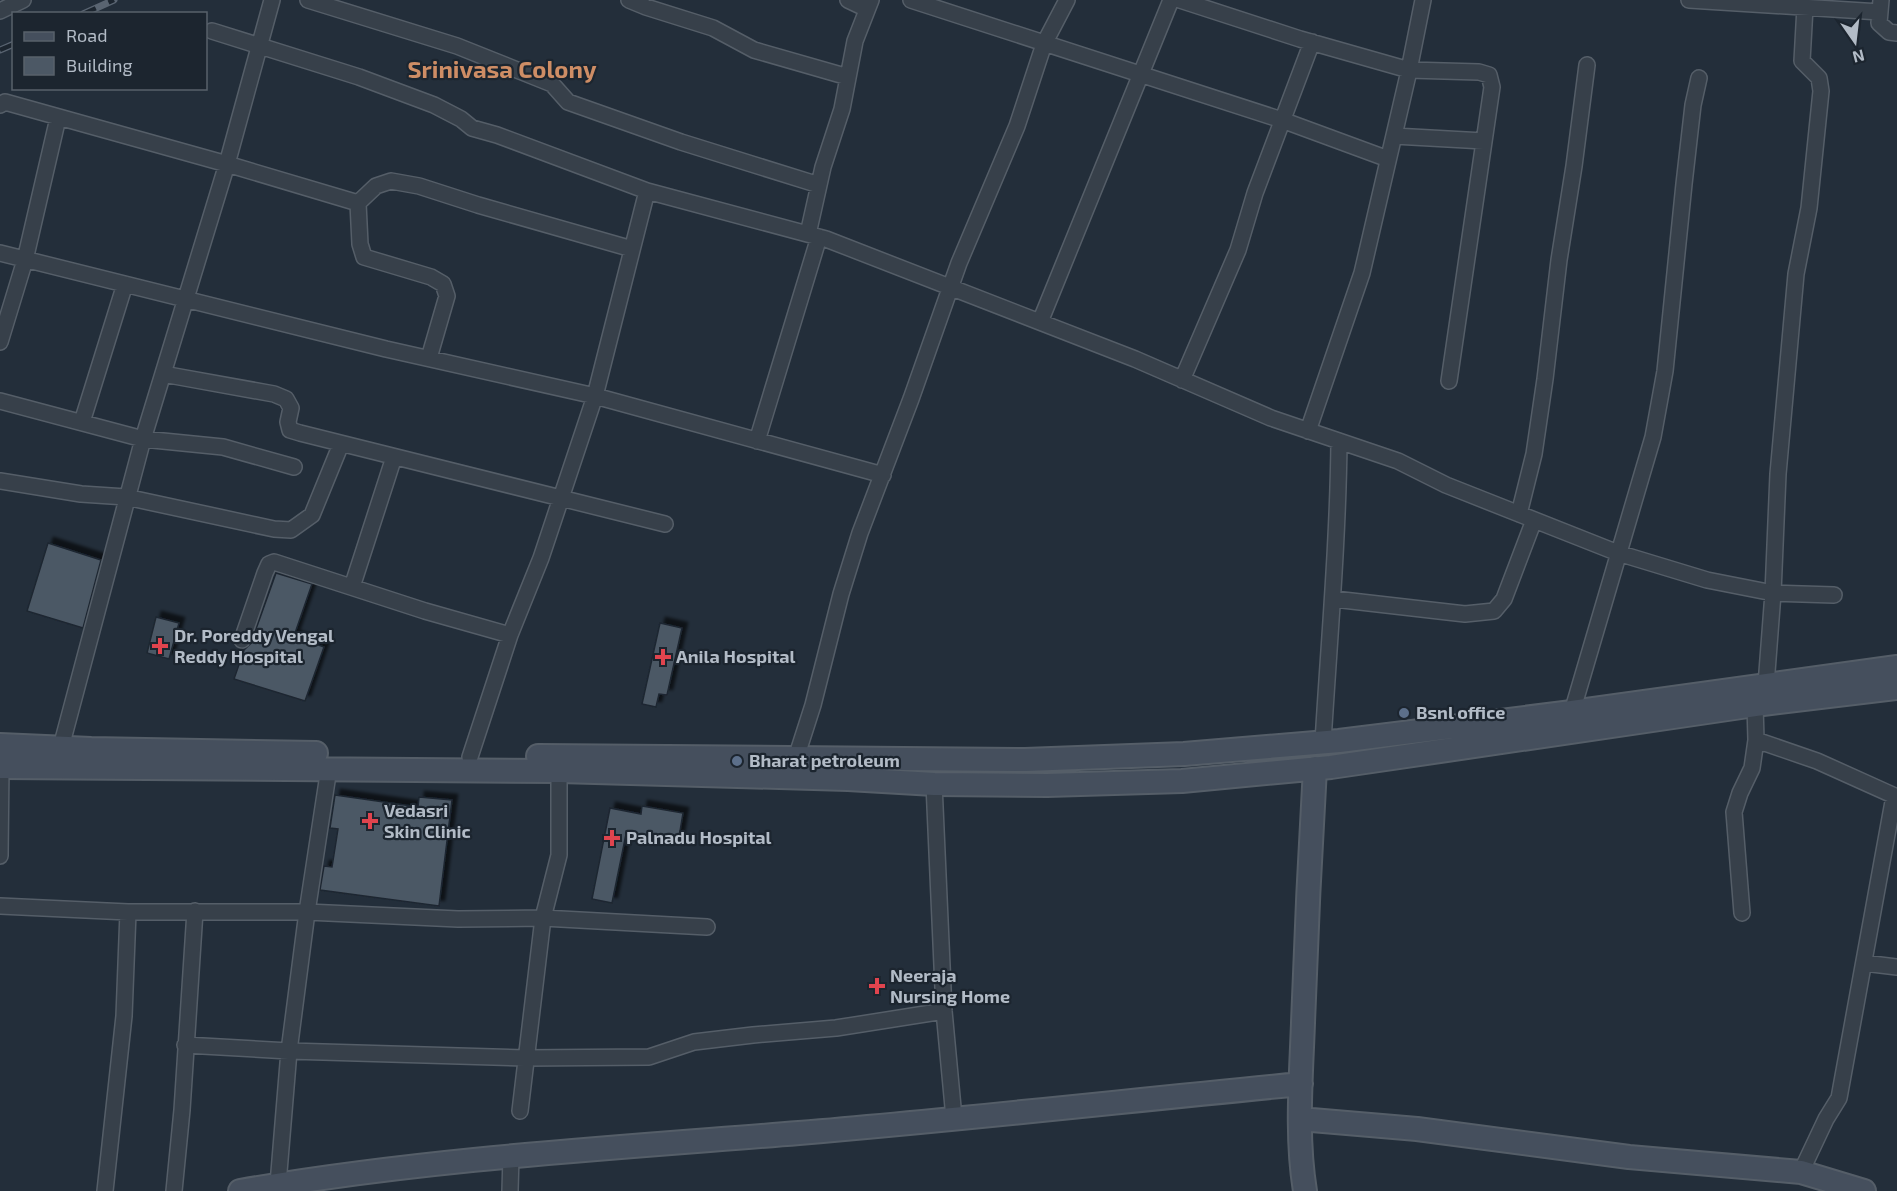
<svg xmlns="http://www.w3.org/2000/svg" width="1897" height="1191" viewBox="0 0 1897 1191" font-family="'Exo 2',sans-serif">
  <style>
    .building { fill: #4c5865; stroke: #1e2731; stroke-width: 1.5; filter: url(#shadow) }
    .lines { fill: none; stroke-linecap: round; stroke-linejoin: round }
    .street-casing { stroke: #555e68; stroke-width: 18 }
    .secondary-casing { stroke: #555e68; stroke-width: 26 }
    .street { stroke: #37404a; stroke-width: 15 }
    .secondary { stroke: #454f5d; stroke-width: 22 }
    .rail-casing { stroke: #596471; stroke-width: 7 }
    .rail { stroke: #1c252f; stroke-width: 4.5; stroke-dasharray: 14; stroke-linecap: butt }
    .health-dot { fill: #e0444e; stroke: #1c252f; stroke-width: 2 }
    .service-dot { fill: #5c6f8a; stroke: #1c252f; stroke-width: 2 }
    .labels { text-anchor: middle; stroke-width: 4.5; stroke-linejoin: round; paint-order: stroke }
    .poi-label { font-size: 18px; font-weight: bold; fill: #b2bbc6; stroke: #1c252f; text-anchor: start }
    .district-label { font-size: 24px; font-weight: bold; fill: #ce8d65; stroke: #1c252f }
  </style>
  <defs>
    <filter id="shadow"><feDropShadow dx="5.5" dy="-5.5" stdDeviation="1.5" flood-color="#0009"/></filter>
  </defs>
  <rect width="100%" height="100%" fill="#232e3a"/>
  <path class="building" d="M48,543L101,560L83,628L27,611Z
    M276,573L312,584L294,636L324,647L305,701L234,679L244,650L251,643Z
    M156,617L179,623L169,659L147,653Z
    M660,623L682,628L667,695L659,694L656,707L642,704Z
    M335,795L418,807L419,797L452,800L439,906L320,890L324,866L332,867L338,829L330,828Z
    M642,806L683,813L678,843L626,834L612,903L592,899L610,808L641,814Z"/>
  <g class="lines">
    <defs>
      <path id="street" d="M308,0L457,46L552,84L568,102L681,142L819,185
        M629,0L646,7L713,28L754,50L848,77
        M848,0L867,9
        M911,0L1282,120L1388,159
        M1180,0L1300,39L1409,70L1479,72L1489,75L1492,87L1449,381
        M1689,0L1880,12
        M1881,0L1879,23L1889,32L1897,33
        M0,11L23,0
        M212,31L359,77L434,105L461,119L472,128L497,135L647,191L826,239L1135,359L1271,418L1398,461L1446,485L1618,553L1707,580L1773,593L1834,595
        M0,105L5,102L227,164L358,203
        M1394,136L1484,141
        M808,234L823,167L842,109L855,41L871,0
        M0,253L386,349L595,396L883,475
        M1040,322L1171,0
        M0,342L25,260L58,118
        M429,358L447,296L443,284L431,277L364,257L360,244L358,203L376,186L391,181L419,186L478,205L632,249
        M163,374L274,394L286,399L291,408L288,422L290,430L300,433L665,524
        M1182,380L1238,250L1255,193L1312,42
        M0,401L143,439L223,447L294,467
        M82,422L125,284
        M1308,431L1362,273L1408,75L1423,0
        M757,441L819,237
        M0,481L81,494L126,497L274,529L291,530L312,515L341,444
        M1519,514L1534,454L1545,379L1559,260L1574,166L1587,65
        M352,587L394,457
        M1334,599L1465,614L1494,611L1504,599L1534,520
        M242,640L265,573L269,564L274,562L425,611L510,635
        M1766,685L1773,593L1778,474L1796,274L1809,208L1821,91L1819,78L1802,61L1805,7
        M1755,705L1756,740L1817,761L1897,797
        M1572,712L1653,437L1665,371L1684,184L1693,105L1699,78
        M1323,742C1329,642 1338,542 1339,441
        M61,747L143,439L227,164L272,0
        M470,757L510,635L541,558L595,396L647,191
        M796,758L813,705L841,594L860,533L911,399L959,263L1017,126L1044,44L1067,0
        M934,784L944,1011L954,1118
        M0,856L1,767
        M0,906L128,912H307L458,919L543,918L707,927
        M1742,913L1734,812L1740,793L1752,768L1756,740
        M1864,963L1897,967
        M185,1045L289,1051L525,1058L649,1057L694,1042L753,1035L836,1028L944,1011
        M520,1111L543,918L559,855V771
        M1801,1172L1826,1119L1839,1098L1894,796
        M278,1184L289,1051L307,912L329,768
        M105,1191L124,1016L128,912
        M174,1191L182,1110L195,911
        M510,1191L511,1156"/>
      <path id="secondary" d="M0,745L91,749L316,753
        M538,756L1025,760L1184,754L1339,741L1572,712L1897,667
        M0,767L559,771L848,779L934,784L1047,785L1182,781L1331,767L1755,705L1897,688
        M1300,1119L1417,1129L1629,1157L1801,1172L1864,1191
        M240,1191C425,1159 612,1148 799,1133C967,1119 1134,1100 1301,1084
        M1305,1191C1296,1136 1301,1079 1303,1023C1306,938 1310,853 1315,768"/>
    </defs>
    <use href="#street" class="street-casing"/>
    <use href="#secondary" class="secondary-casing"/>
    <use href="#street" class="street"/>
    <use href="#secondary" class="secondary"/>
    <defs>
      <path id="rail" d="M83,14L114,0
        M0,50L14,44"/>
    </defs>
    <use href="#rail" class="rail-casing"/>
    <use href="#rail" class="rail"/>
  </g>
  <g class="health-dot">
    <path d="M157 637h6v6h6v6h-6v6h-6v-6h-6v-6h6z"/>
    <path d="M660 648h6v6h6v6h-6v6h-6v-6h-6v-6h6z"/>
    <path d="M367 812h6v6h6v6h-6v6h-6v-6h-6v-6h6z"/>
    <path d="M609 829h6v6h6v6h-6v6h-6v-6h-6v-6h6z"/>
    <path d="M874 977h6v6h6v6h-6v6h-6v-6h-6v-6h6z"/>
  </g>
  <g class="service-dot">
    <circle cx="1404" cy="713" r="6"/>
    <circle cx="737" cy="761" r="6"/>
  </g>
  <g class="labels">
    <g class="poi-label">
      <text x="174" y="642">Dr. Poreddy Vengal<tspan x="174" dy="21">Reddy Hospital</tspan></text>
      <text x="676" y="663">Anila Hospital</text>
      <text x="1416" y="719">Bsnl office</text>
      <text x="749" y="767">Bharat petroleum</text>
      <text x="384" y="817">Vedasri<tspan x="384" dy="21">Skin Clinic</tspan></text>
      <text x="626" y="844">Palnadu Hospital</text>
      <text x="890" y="982">Neeraja<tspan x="890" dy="21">Nursing Home</tspan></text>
    </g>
    <g class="district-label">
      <text x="502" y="78">Srinivasa Colony</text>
    </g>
  </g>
  <rect x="12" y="12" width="195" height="78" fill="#1c252f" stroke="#58616b" stroke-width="1.5"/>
  <rect x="24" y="32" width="30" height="9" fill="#454f5d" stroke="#58616b" stroke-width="1.5"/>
  <text x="66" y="42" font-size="18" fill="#b2bbc6">Road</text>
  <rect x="24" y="57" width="30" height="18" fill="#4c5865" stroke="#58616b" stroke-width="1.5"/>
  <text x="66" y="72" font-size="18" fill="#b2bbc6">Building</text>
  <g transform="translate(1855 42) rotate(166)" stroke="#1c252f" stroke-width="4.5" paint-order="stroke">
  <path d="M0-4.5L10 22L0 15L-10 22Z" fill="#b2bbc6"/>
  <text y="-9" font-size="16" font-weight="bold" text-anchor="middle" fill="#b2bbc6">N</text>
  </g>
</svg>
